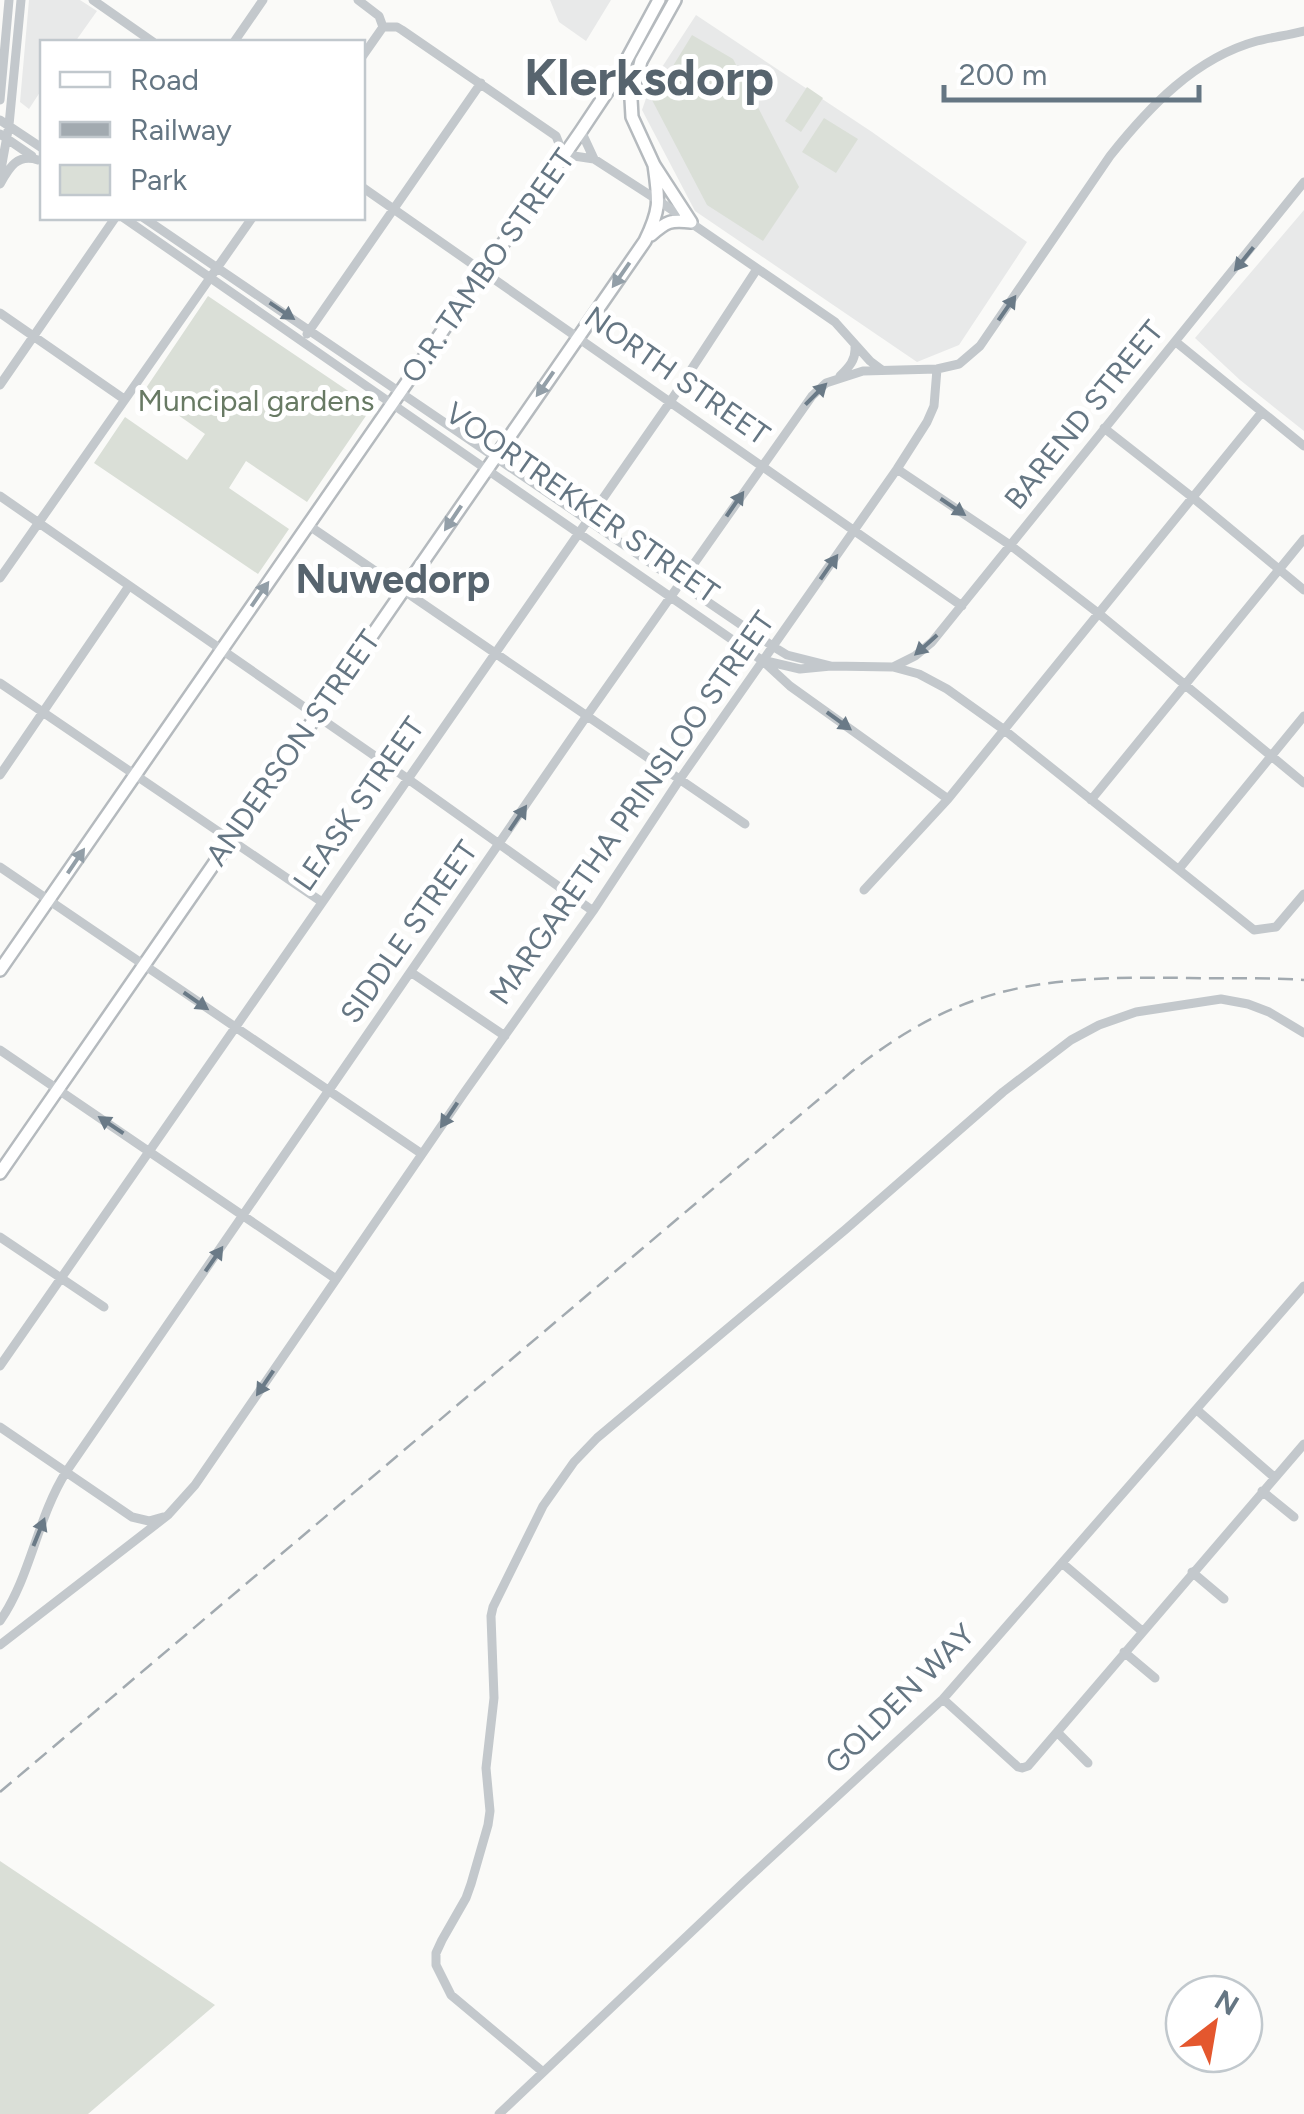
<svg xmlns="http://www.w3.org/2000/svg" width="1304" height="2114" viewBox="0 0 1304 2114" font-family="Figtree,sans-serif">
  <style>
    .built { fill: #e8e9e9 }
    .green { fill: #dadfd7 }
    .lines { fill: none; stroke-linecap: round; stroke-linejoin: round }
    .major-casing { stroke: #b5babe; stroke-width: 16 }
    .minor { stroke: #c3c8cc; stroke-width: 9 }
    .major { stroke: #fff; stroke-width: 11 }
    .rail { stroke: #a2aab0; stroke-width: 2.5; stroke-dasharray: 15 8; stroke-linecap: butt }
    .oneway { fill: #6a7a87 }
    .oneway2 { fill: #939fa8 }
    .labels { text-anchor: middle; stroke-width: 10; stroke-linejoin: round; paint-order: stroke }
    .street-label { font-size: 30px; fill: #657683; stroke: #fff }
    .park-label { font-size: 30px; fill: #687a64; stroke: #fff }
    .district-label { font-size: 40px; font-weight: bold; fill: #57646e; stroke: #fff }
    .town-label { font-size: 50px; font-weight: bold; fill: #57646e; stroke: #fff }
  </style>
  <rect width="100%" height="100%" fill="#fafaf8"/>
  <path class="built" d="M29,0H80L97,11L75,42H42V89L29,109L20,102Z
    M550,0H611L586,41L559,22Z
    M696,15L872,132L1027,242L959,345L917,362L695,211L642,110L651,84Z
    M1304,210V431L1240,380L1195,338Z"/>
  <path class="green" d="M692,35L733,59L799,187L763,241L707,205L652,100Z
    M807,87L823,98L801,132L785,121Z
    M824,118L858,139L836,173L802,152Z
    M208,296L372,407L307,502L246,461L229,488L289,529L258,574L94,463L125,417L187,460L205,434L144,391Z
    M0,1861L215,2005L88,2114H0Z"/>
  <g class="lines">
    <defs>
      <path id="major" d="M675,0L641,61L631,99L632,117L654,165L691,222
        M651,235C667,221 670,220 691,222
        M0,970L581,131L619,74L659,0
        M0,1173L645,241C661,208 659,201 654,165"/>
    </defs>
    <use href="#major" class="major-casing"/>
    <path class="minor" d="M93,0L153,42
      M358,0L379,16L383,27H397L402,30L556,136L560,146L561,160L574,156L594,159L659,201L835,322L870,361L882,370
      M234,42L263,0
      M362,57L383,27
      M0,100L9,0
      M0,120L42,148
      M581,131L594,159
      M0,134L32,156
      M0,175L9,125L21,0
      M0,184C9,168 17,153 38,160
      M362,187L962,606
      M124,218L763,661L790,686L948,799
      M144,218L774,647L787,655L831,666
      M0,313L124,399
      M307,334L481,83
      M1176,342L1304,446
      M840,376C849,367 856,360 855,347
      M0,385L115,218
      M1104,428L1192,497L1304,590
      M897,469L1010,545L1098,613L1304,783
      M0,496L408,779L593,911
      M308,525L745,824
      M0,578L252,218
      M766,661L800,669L831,666L893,667L919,674L947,689L1003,729L1254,930L1276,927L1304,894
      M893,667L915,656L932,642L1304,182
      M0,683L322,902
      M0,775L129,586
      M1091,800L1304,539
      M0,867L422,1154
      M1179,869L1304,716
      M864,890L948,799L1262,412
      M412,973L505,1036
      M0,1050L336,1279
      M0,1237L104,1307
      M0,1366L670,402L757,269
      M1197,1410L1274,1477
      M0,1427L132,1517L149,1521L163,1517
      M1262,1491L1294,1517
      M1062,1563L1142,1631
      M1192,1572L1224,1599
      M0,1621C31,1576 37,1518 66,1472L586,717L812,396L826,383L863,371L937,369L959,364L980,346L1110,156C1149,107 1195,58 1257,41C1273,37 1289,35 1304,31
      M0,1645L168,1515L195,1485L464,1093L593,911L680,779L897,469L927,422L934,406L937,369
      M1124,1652L1155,1678
      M943,1699L1018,1767L1022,1768L1028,1766L1304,1444
      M1058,1733L1088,1763
      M543,2072L451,1995L436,1965V1953L442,1940L466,1898L471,1884L488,1825L490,1811L486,1768L494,1698L491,1616L493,1607L543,1506L574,1462L597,1438L846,1229L1003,1092L1071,1040L1099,1025L1136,1012L1221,999L1248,1004L1269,1012L1304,1033
      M499,2114L744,1882L943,1699L1304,1286"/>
    <use href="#major" class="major"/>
    <path class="rail" d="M0,1792L851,1072C964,981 1049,976 1189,978C1227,979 1266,977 1304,980"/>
  </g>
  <defs><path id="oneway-solid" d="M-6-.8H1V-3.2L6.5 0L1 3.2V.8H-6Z" transform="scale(2.5)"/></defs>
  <g class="oneway">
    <use href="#oneway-solid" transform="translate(1244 259) rotate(129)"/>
    <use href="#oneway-solid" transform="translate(1007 308) rotate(-55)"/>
    <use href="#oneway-solid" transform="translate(282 311) rotate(34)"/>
    <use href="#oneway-solid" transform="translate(816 394) rotate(-45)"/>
    <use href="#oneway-solid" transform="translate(735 504) rotate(-55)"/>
    <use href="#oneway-solid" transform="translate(953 507) rotate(34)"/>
    <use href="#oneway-solid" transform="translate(829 567) rotate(-55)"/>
    <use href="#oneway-solid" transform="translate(926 645) rotate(138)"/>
    <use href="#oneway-solid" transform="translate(839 721) rotate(36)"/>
    <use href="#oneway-solid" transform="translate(518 818) rotate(-56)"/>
    <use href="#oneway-solid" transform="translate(196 1001) rotate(35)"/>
    <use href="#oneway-solid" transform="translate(449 1115) rotate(124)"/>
    <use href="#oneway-solid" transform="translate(111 1125) rotate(-146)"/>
    <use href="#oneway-solid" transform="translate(214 1259) rotate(-55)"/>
    <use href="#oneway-solid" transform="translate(265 1383) rotate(124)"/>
    <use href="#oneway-solid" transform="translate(39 1532) rotate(-68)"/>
  </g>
  <g class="oneway2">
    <use href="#oneway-solid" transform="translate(621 275) rotate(125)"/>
    <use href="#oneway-solid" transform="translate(545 384) rotate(125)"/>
    <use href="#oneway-solid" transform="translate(453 518) rotate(124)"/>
    <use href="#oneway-solid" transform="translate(260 594) rotate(-55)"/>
    <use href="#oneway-solid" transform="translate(76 861) rotate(-56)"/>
  </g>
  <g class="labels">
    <g class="street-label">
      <text transform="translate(488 266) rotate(-55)" y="10">O.R. TAMBO STREET</text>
      <text transform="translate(677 376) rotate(35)" y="10">NORTH STREET</text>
      <text transform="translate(1084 415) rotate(-51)" y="10">BAREND STREET</text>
      <text transform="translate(582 503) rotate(35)" y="10">VOORTREKKER STREET</text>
      <text transform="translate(293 748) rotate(-55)" y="10">ANDERSON STREET</text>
      <text transform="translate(359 804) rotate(-55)" y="10">LEASK STREET</text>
      <text transform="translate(632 808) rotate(-55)" y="10">MARGARETHA PRINSLOO STREET</text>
      <text transform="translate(409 932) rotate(-55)" y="10">SIDDLE STREET</text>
      <text transform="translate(900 1699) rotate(-45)" y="10">GOLDEN WAY</text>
    </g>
    <g class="park-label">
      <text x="256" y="411">Muncipal gardens</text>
    </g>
    <g class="district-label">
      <text x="393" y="593">Nuwedorp</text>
    </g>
    <g class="town-label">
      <text x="649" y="95">Klerksdorp</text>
    </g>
  </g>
  <rect x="40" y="40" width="325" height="180" fill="#ffffff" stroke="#c1c8cd" stroke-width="2.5"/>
  <rect x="60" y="72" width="50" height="15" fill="#ffffff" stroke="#c1c8cd" stroke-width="2.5"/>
  <text x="130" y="90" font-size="30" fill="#657683">Road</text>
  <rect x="60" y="122" width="50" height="15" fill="#a2aab0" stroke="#c1c8cd" stroke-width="2.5"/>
  <text x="130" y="140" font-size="30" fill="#657683">Railway</text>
  <rect x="60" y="165" width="50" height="30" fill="#dadfd7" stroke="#c1c8cd" stroke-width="2.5"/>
  <text x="130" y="190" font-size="30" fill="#657683">Park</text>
  <g transform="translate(1214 2024) rotate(31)"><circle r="48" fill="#ffffff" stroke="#c1c8cd" stroke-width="2.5"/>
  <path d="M0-8L18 38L0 25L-18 38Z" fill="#e4572e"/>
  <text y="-15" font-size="28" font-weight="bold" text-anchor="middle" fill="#657683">N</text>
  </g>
  <path d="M944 85v15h255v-15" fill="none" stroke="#657683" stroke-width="5"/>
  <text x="959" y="85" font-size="30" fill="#657683" stroke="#ffffff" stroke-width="8" paint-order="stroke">200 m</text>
</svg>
